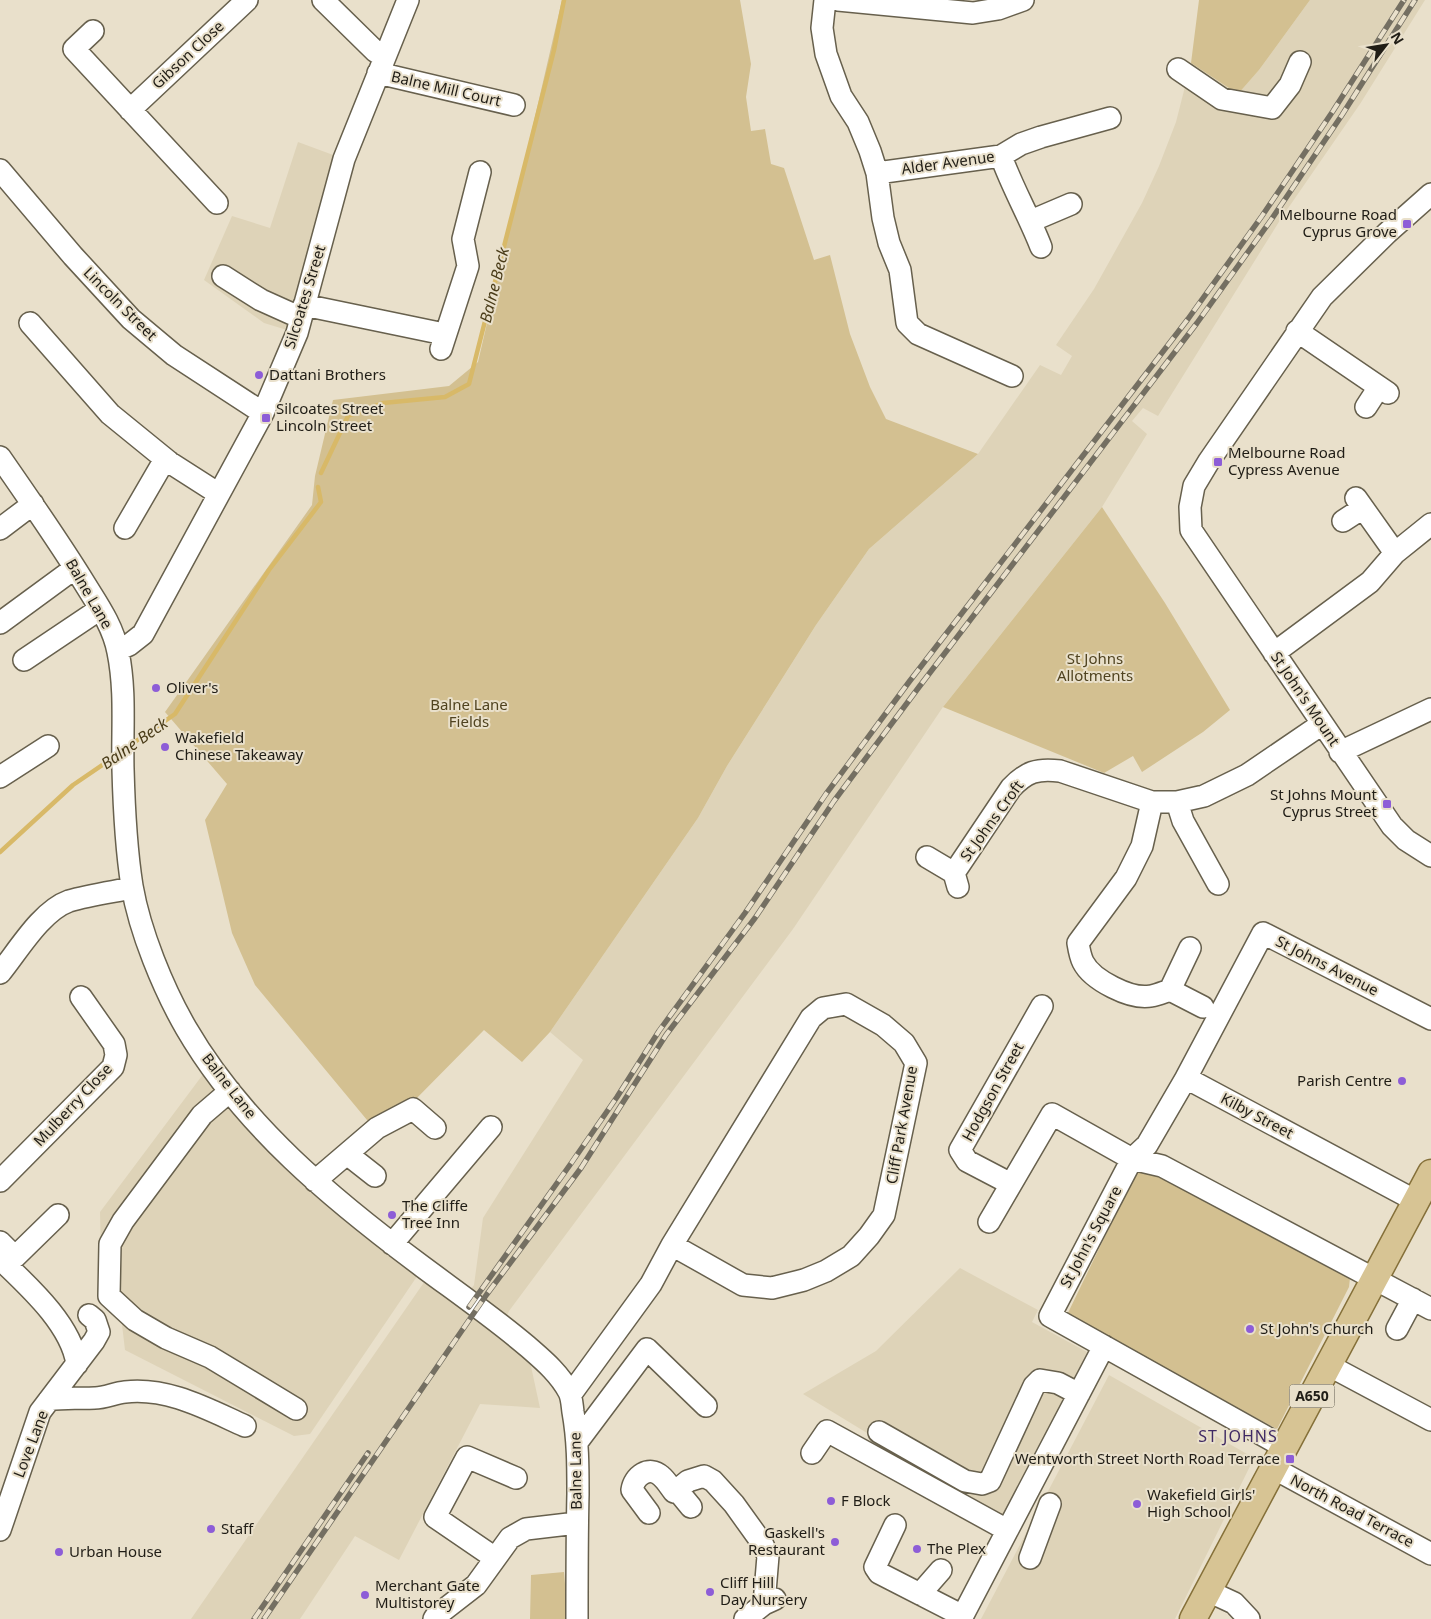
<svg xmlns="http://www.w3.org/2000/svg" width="1431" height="1619" viewBox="0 0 1431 1619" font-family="'Noto Sans',sans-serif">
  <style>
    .built { fill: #ded3b8 }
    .green { fill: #d3c091 }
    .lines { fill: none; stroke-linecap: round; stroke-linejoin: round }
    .stream { stroke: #d8b968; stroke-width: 4.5 }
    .minor-casing { stroke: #67604d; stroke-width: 24 }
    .major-casing { stroke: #857039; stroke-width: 29 }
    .minor { stroke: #fff; stroke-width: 21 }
    .major { stroke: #d7c494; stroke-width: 26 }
    .rail-casing { stroke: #746f62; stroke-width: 5.5 }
    .rail { stroke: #e9e0cb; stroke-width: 4; stroke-dasharray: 11; stroke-linecap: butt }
    .poi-dot { fill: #8d5dd7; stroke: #e9e0cb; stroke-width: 2 }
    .labels { text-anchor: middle; stroke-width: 4; stroke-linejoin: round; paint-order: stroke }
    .shield { fill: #e9e0cb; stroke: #5c584c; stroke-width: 1 }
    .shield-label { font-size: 14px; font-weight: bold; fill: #201d16 }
    .street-label { font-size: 15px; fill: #201d16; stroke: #e9e0cb }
    .poi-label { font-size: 15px; fill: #201d16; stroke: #e9e0cb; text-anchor: start }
    .park-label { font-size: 15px; fill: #504320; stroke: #e9e0cb }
    .water-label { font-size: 16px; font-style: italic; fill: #4a3c19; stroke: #e9e0cb }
    .neighbourhood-label { font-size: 16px; letter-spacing: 1px; fill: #402a64; stroke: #e9e0cb }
  </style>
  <rect width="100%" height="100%" fill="#e9e0cb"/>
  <path class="built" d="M1310,0H1425L1360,104L1282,217L1158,416L1143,408L1132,421L1147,434L1102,507L943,707L793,929L509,1311L499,1334L529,1357L540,1408L480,1404L399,1560L355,1536L300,1619H191L427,1278L460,1304L474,1285L483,1218L583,1060L550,1032L698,818L727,766L816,625L869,549L978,454L1040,365L1061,375L1072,356L1056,345L1094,289L1142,203L1159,166L1176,122L1191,63L1238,94L1259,70Z
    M298,142L344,159L297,333L264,323L204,280L232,216L270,228Z
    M210,1065L420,1272L310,1434L294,1436L125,1350L121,1316L102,1303L100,1212Z
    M960,1268L1038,1310L1032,1322L1087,1352L1005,1517L803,1394L876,1351Z
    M1109,1375L1254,1458L1175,1619H981Z"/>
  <path class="green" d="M562,0H740L751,64L746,97L751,131L765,129L771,164L784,168L814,260L830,255L850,334L870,387L886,419L978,454L869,549L816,625L727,766L698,818L550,1032L522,1062L484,1030L410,1105L372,1126L255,985L232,933L205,820L227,784L165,712L312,505L315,476L333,400L449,386L478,362Z
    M1199,0H1310L1259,70L1238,94L1191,63Z
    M1102,507L1165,603L1230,710L1203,732L1142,772L1133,756L1104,773L943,707Z
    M1145,1168L1350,1278L1349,1287L1277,1429L1066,1317L1137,1170Z
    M564,1572L568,1619H530L531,1575Z"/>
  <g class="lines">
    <path class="stream" d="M321,473L348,416L383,403L445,397L469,384L554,50L564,0
      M129,746L175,714L269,570L321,502L318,487
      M0,852L73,785L117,755"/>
    <defs>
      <path id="minor" d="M323,0L375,51L384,57
        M825,0L822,28L826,54L841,96L858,122L870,151L877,173L883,218L889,243L900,270L907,323L918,334L1012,376
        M838,0L973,13L998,9L1023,0
        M93,31L74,49L217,203
        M1178,69L1222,99L1272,108L1290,85L1300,62
        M378,73L514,105
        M130,110L247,0
        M1001,156C1012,187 1029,216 1041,247
        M0,170L73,256L131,319L174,355L263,413
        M877,173L1001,156L1021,144L1041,137L1110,118
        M1431,194L1387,233L1322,297L1209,461L1194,486L1190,507L1191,530L1392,826L1406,840L1431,856
        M1031,221L1071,204
        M223,276L261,300L301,318
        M304,305L444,334
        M30,323L110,414L169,462L219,494
        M1297,331L1388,393
        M441,349L468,266L463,239L480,172
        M1366,407L1379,387
        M0,457C29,499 58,540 85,584C98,605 113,626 118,652C126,691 122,730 123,769C124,807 126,848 132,886C140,932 163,988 186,1028C243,1126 333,1200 423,1267C458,1293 494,1318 527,1346C543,1360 559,1373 569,1392C572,1398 572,1405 573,1412C578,1440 578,1466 578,1494C577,1536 577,1577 577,1619
        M1356,498L1395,553
        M1343,521L1363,508
        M125,528L161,466L169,462
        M0,529L33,504
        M0,623L75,568
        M118,650L129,645L143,634L263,413L297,333L344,159L408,0
        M1274,653L1370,582L1395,553L1431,524
        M24,660L100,609
        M1340,752L1431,709
        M0,777L48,746
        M1152,802L1142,846L1126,878L1078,943C1079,949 1080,956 1083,962C1092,980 1131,1000 1151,996C1157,995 1164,992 1170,990
        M1177,802L1183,821L1218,884
        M927,857L954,873L958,887
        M954,873L1011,788C1026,772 1037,768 1060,771L1152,802H1177L1204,796L1247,775L1322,724
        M1190,948L1170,990L1203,1007
        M0,973C18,951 41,911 69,901C89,895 112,892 132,888
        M1186,1078L1263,933L1431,1019
        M230,1091L202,1115L123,1221L110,1244L109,1296L135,1320L166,1338L210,1357L296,1409
        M347,1154L375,1176
        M0,1181L113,1067L116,1055L114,1044L81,997
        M315,1181L377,1128L413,1109L435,1128
        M1011,1184L967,1161L960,1150L1042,1006
        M989,1222L1052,1114L1132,1159L1162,1166L1431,1309
        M0,1242L15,1257L58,1215
        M392,1244L491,1127
        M0,1259C28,1286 71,1324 77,1364
        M1397,1329L1413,1299
        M1328,1365L1431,1420
        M571,1394L651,1284L672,1245L811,1018L823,1008L846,1004L883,1025L904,1043L916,1063L884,1215L869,1236L851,1256L826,1271L804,1280L772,1288L743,1285L672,1245
        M49,1400C65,1397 79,1399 95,1398C105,1398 115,1393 125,1392C168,1387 207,1409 245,1426
        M879,1432L965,1481L982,1484L990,1481L1034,1386L1040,1380L1058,1383L1079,1394
        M578,1441L647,1349L706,1406
        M1284,1447L1050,1316L1132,1159L1147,1145L1186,1078L1416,1201
        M812,1453L827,1431L1007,1530
        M1273,1468L1431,1554
        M691,1507L677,1490L688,1481L704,1476L713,1481L734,1504L762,1543L768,1556L764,1604
        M649,1513L632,1490C634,1476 649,1465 661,1476C666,1480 670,1487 674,1492
        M895,1525L875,1567L879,1573L963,1616
        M0,1530L40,1412L94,1341L99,1332L95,1320L89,1315
        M495,1558L435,1517L467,1457L516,1478
        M1030,1558L1050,1504
        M1208,1591L1234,1603L1249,1619
        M920,1594L941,1570
        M434,1619L436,1616L476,1585L510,1538L526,1529L577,1523
        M745,1619L764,1604L775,1599
        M961,1619L1104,1346"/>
      <path id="major" d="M1193,1619L1431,1173"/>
    </defs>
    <use href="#minor" class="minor-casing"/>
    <use href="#major" class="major-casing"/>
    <use href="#minor" class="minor"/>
    <use href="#major" class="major"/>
    <defs>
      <path id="rail" d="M469,1307L572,1162L617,1097L659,1031L745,913L826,794L909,682L1188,319L1262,216L1333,111L1404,0
        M254,1619L368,1453
        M264,1619L487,1294L581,1168L666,1035L755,918L834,801L919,687L1197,323L1271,220L1342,115L1415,0"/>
    </defs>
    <use href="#rail" class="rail-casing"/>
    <use href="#rail" class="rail"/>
  </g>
  <g class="poi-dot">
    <rect x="1402" y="219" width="10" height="10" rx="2.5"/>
    <circle cx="259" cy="375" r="5"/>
    <rect x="261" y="413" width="10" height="10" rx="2.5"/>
    <rect x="1213" y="457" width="10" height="10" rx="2.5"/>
    <circle cx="156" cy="688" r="5"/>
    <circle cx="165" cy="747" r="5"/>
    <rect x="1382" y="799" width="10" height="10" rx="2.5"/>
    <circle cx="1402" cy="1081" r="5"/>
    <circle cx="392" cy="1215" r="5"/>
    <circle cx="1250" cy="1329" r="5"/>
    <rect x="1285" y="1454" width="10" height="10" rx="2.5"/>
    <circle cx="831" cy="1501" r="5"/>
    <circle cx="1137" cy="1504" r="5"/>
    <circle cx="211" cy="1529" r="5"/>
    <circle cx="835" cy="1542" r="5"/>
    <circle cx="917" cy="1549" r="5"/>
    <circle cx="59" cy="1552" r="5"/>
    <circle cx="710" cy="1592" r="5"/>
    <circle cx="365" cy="1595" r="5"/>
  </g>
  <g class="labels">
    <rect class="shield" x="1289.5" y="1384.5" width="45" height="23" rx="4"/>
    <g class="shield-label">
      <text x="1312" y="1401">A650</text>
    </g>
    <g class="street-label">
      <text transform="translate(188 55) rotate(-43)" y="5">Gibson Close</text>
      <text transform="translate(446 89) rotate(13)" y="5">Balne Mill Court</text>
      <text transform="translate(948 163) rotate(-8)" y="5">Alder Avenue</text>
      <text transform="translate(305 297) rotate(-73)" y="5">Silcoates Street</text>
      <text transform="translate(120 304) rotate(45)" y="5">Lincoln Street</text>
      <text transform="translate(89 594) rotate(60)" y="5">Balne Lane</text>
      <text transform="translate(1305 699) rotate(56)" y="5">St John's Mount</text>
      <text transform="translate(992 821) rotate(-54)" y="5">St Johns Croft</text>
      <text transform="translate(1327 966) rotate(27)" y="5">St Johns Avenue</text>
      <text transform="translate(229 1086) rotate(52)" y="5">Balne Lane</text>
      <text transform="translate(993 1092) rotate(-61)" y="5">Hodgson Street</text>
      <text transform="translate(73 1105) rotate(-47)" y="5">Mulberry Close</text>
      <text transform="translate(1257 1116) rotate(28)" y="5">Kilby Street</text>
      <text transform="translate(902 1125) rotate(-80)" y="5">Cliff Park Avenue</text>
      <text transform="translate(1091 1237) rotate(-62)" y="5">St John's Square</text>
      <text transform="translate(31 1444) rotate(-69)" y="5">Love Lane</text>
      <text transform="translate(576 1471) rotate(-91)" y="5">Balne Lane</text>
      <text transform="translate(1352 1511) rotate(28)" y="5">North Road Terrace</text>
    </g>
    <g class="poi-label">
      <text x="1397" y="220" text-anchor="end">Melbourne Road<tspan x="1397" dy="17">Cyprus Grove</tspan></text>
      <text x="269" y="380">Dattani Brothers</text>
      <text x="276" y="414">Silcoates Street<tspan x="276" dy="17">Lincoln Street</tspan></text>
      <text x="1228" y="458">Melbourne Road<tspan x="1228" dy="17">Cypress Avenue</tspan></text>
      <text x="166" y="693">Oliver's</text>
      <text x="175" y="743">Wakefield<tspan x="175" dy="17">Chinese Takeaway</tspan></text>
      <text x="1377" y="800" text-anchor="end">St Johns Mount<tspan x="1377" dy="17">Cyprus Street</tspan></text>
      <text x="1392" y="1086" text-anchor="end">Parish Centre</text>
      <text x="402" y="1211">The Cliffe<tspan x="402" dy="17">Tree Inn</tspan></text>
      <text x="1260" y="1334">St John's Church</text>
      <text x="1280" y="1464" text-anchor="end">Wentworth Street North Road Terrace</text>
      <text x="1147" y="1500">Wakefield Girls'<tspan x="1147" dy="17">High School</tspan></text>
      <text x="841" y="1506">F Block</text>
      <text x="221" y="1534">Staff</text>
      <text x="825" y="1538" text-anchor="end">Gaskell's<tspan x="825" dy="17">Restaurant</tspan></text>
      <text x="927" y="1554">The Plex</text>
      <text x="69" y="1557">Urban House</text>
      <text x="720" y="1588">Cliff Hill<tspan x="720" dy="17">Day Nursery</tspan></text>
      <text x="375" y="1591">Merchant Gate<tspan x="375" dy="17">Multistorey</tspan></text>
    </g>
    <g class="park-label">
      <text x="1095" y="664">St Johns<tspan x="1095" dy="17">Allotments</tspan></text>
      <text x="469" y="710">Balne Lane<tspan x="469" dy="17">Fields</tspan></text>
    </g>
    <g class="water-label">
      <text transform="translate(494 285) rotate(-76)" y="6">Balne Beck</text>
      <text transform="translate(134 743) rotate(-35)" y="6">Balne Beck</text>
    </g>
    <g class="neighbourhood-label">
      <text x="1238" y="1442">ST JOHNS</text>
    </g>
  </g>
  <g transform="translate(1386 45) rotate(59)" stroke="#e9e0cb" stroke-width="4" paint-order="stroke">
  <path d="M0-4L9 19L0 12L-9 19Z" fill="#201d16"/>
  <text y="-8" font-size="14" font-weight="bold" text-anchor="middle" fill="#201d16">N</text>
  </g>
</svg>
